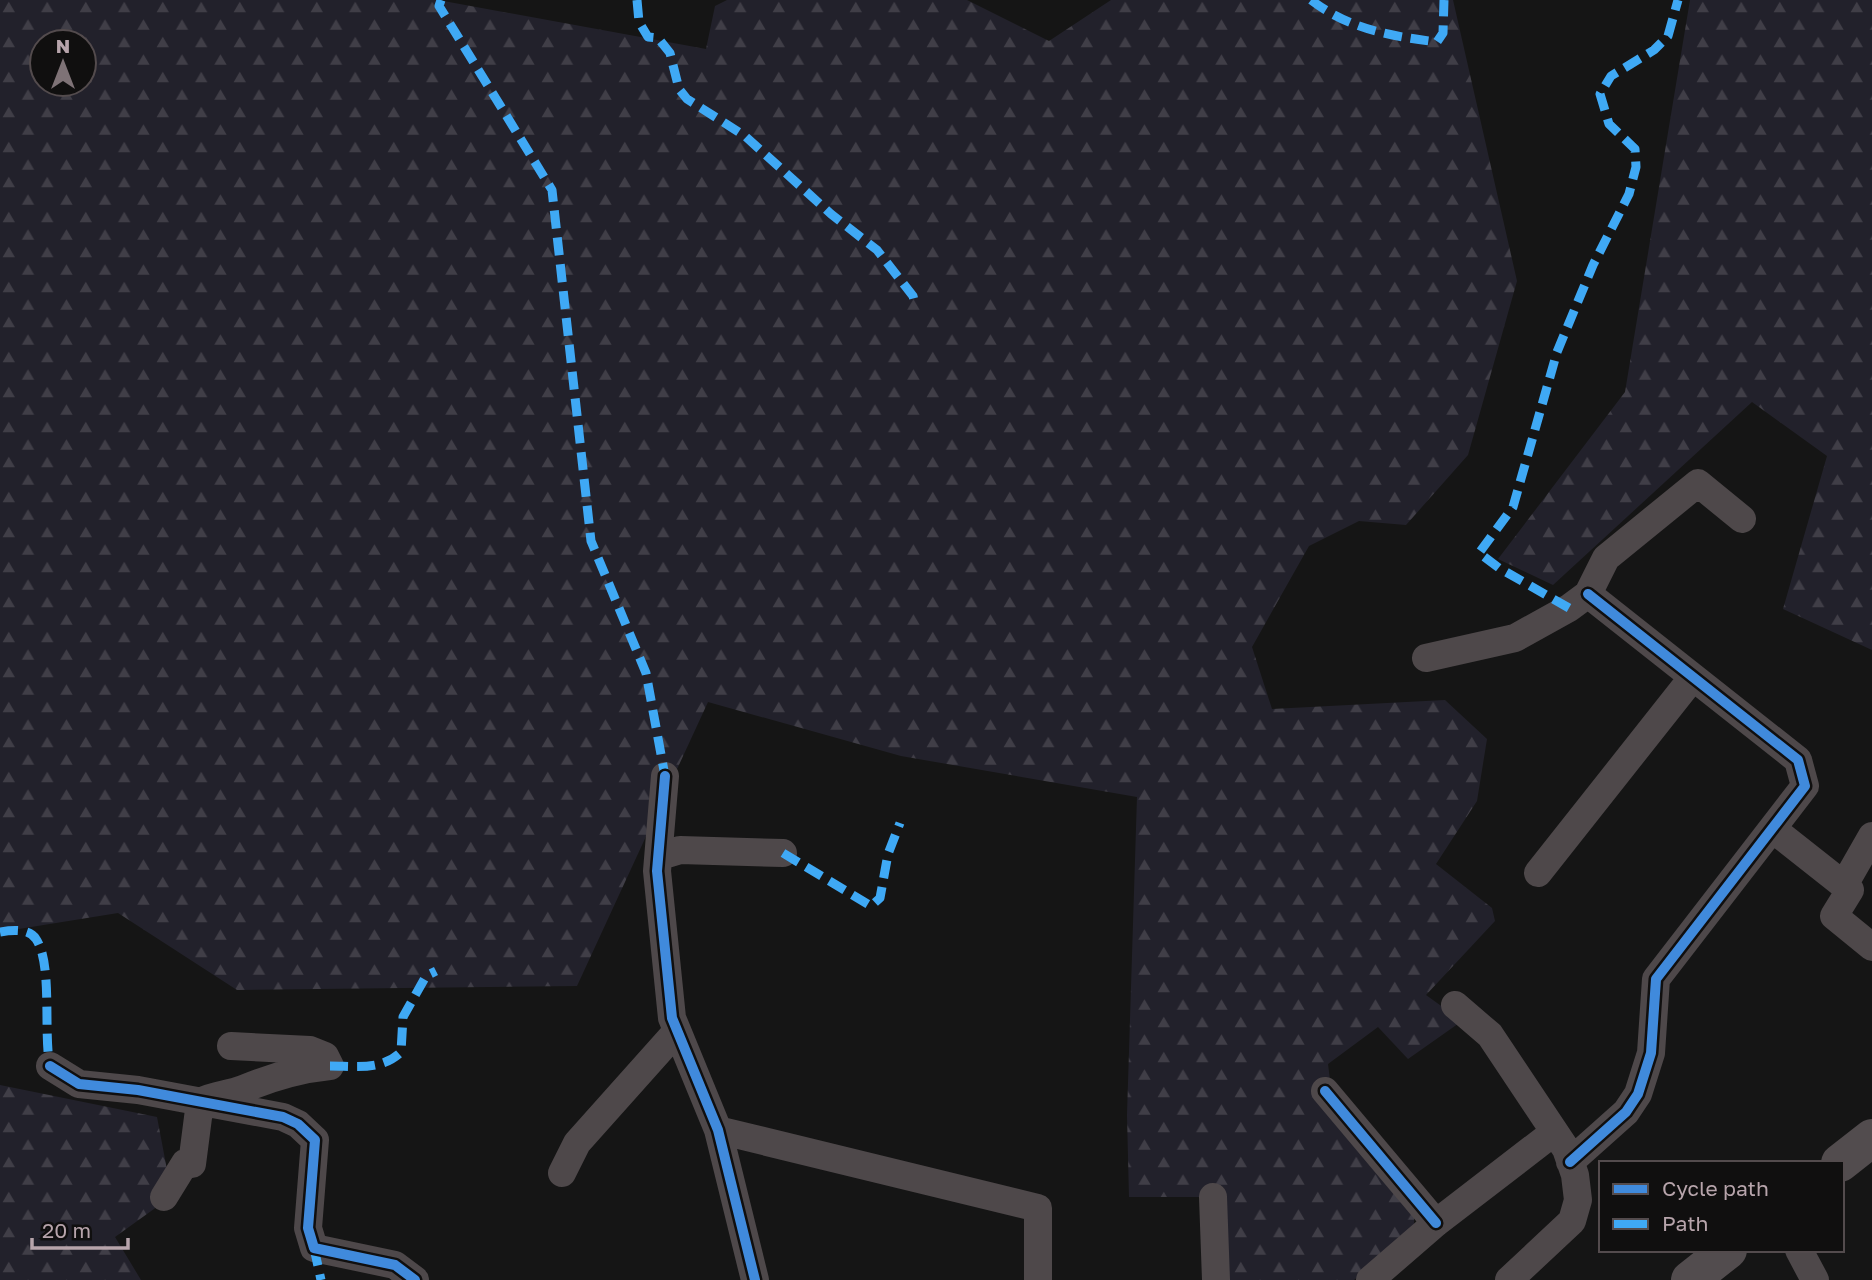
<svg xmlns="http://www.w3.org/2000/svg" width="1872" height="1280" viewBox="0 0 1872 1280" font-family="'Golos Text',sans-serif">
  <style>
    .forest { fill: url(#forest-firs); fill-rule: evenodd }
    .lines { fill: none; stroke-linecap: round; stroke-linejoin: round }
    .street { stroke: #4e484a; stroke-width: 28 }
    .secondary { stroke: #524c4e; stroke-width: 38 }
    .quiet { stroke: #3fa9f5; stroke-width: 9; stroke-dasharray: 18 9; stroke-linecap: butt }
    .cycleway-casing { stroke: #100f0f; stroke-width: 15 }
    .cycleway { stroke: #408adc; stroke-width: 10 }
  </style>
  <defs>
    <pattern id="forest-firs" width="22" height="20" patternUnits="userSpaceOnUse" patternTransform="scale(1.75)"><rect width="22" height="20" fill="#22212b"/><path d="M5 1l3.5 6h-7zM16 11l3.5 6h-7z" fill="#403e47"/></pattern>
  </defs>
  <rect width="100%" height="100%" fill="#151515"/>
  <path class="forest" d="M0,0H438L706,49L715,6L727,0H967L1049,41L1111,0H1453L1517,281L1468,455L1406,525L1359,521L1309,546L1252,647L1272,709L1445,700L1487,739L1477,801L1436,864L1492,908L1495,921L1426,995L1462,1021L1408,1059L1378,1027L1328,1064L1330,1080L1414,1217V1230L1354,1280H1224L1219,1197H1129L1127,1115L1137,797L901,756L708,702L577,986L237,990L118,913L0,932ZM42,42H84V84H42Z
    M1690,0H1872V650L1783,609L1827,456L1752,402L1553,585L1498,559L1625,392Z
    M0,1085L157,1117L172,1196L115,1237L141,1280H0Z"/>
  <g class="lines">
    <path class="street" d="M1426,658L1515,638L1569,608L1588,594L1606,558L1698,483L1742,519
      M665,776L657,871L672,1018L718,1130L755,1280
      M1774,830L1850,890L1834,916L1872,947
      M660,856L680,850L783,853
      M1538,873L1693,677
      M1844,885L1872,836
      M1455,1005L1490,1035L1566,1149L1575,1175L1578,1200L1572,1221L1509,1280
      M50,1066L79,1084L138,1090L283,1117L298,1124L315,1140L308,1228L314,1248L395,1265L415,1280
      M1325,1091L1436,1223
      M718,1130L1038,1208V1280
      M1570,1162L1626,1112L1638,1094L1651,1053L1656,979L1805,786L1798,760L1588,594
      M562,1173L577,1143L677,1031
      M164,1197L185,1163L192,1164L200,1102C216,1094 228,1095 243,1089C272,1077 299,1069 330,1066L325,1056L310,1050L231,1046
      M1213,1197L1216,1280
      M1799,1250L1815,1280
      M1370,1280L1436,1223L1553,1133"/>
    <path class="secondary" d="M1840,1163L1872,1138
      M1690,1280L1728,1250"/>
    <path class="quiet" d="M441,0L439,6L552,190L591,541L646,673L665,776
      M637,0L639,22L648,37L658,38L670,53L679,89L687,99L745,136L831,214L877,250L913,296L915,304
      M1311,0C1349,29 1390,36 1437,42L1443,33L1444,0
      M1569,608L1499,568L1479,553L1513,507L1557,352L1593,265L1629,194L1636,167L1635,149L1609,124L1600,94L1611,76L1654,50L1668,36L1678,0
      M783,853L871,906L880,898L888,854L900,823
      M0,932C11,930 29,928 36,939C53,964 43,1033 50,1066
      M330,1066C356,1066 381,1071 401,1052L403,1017L426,976L436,971
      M314,1248L321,1280"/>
    <defs>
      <path id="cycleway" d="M665,776L657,871L672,1018L718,1130L755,1280
        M50,1066L79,1084L138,1090L283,1117L298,1124L315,1140L308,1228L314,1248L395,1265L415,1280
        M1325,1091L1436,1223
        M1570,1162L1626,1112L1638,1094L1651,1053L1656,979L1805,786L1798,760L1588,594"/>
    </defs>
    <use href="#cycleway" class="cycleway-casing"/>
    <use href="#cycleway" class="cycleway"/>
  </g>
  <rect x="1599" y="1161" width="245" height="91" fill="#100f0f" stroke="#534b4d" stroke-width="2"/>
  <rect x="1613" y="1184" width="35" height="10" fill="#408adc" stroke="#534b4d" stroke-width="2"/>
  <text x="1662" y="1196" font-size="21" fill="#b7a4ab">Cycle path</text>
  <rect x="1613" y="1219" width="35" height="10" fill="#3fa9f5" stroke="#534b4d" stroke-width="2"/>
  <text x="1662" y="1231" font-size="21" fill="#b7a4ab">Path</text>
  <g transform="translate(63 63)"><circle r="33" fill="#100f0f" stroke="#534b4d" stroke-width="2"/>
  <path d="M0-5L12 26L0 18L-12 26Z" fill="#7e7276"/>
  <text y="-10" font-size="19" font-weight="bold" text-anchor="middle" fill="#b7a4ab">N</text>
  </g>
  <path d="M32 1238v10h96v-10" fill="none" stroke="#b7a4ab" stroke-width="3.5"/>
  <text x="42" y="1238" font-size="21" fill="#b7a4ab" stroke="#100f0f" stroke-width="5" paint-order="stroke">20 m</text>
</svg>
